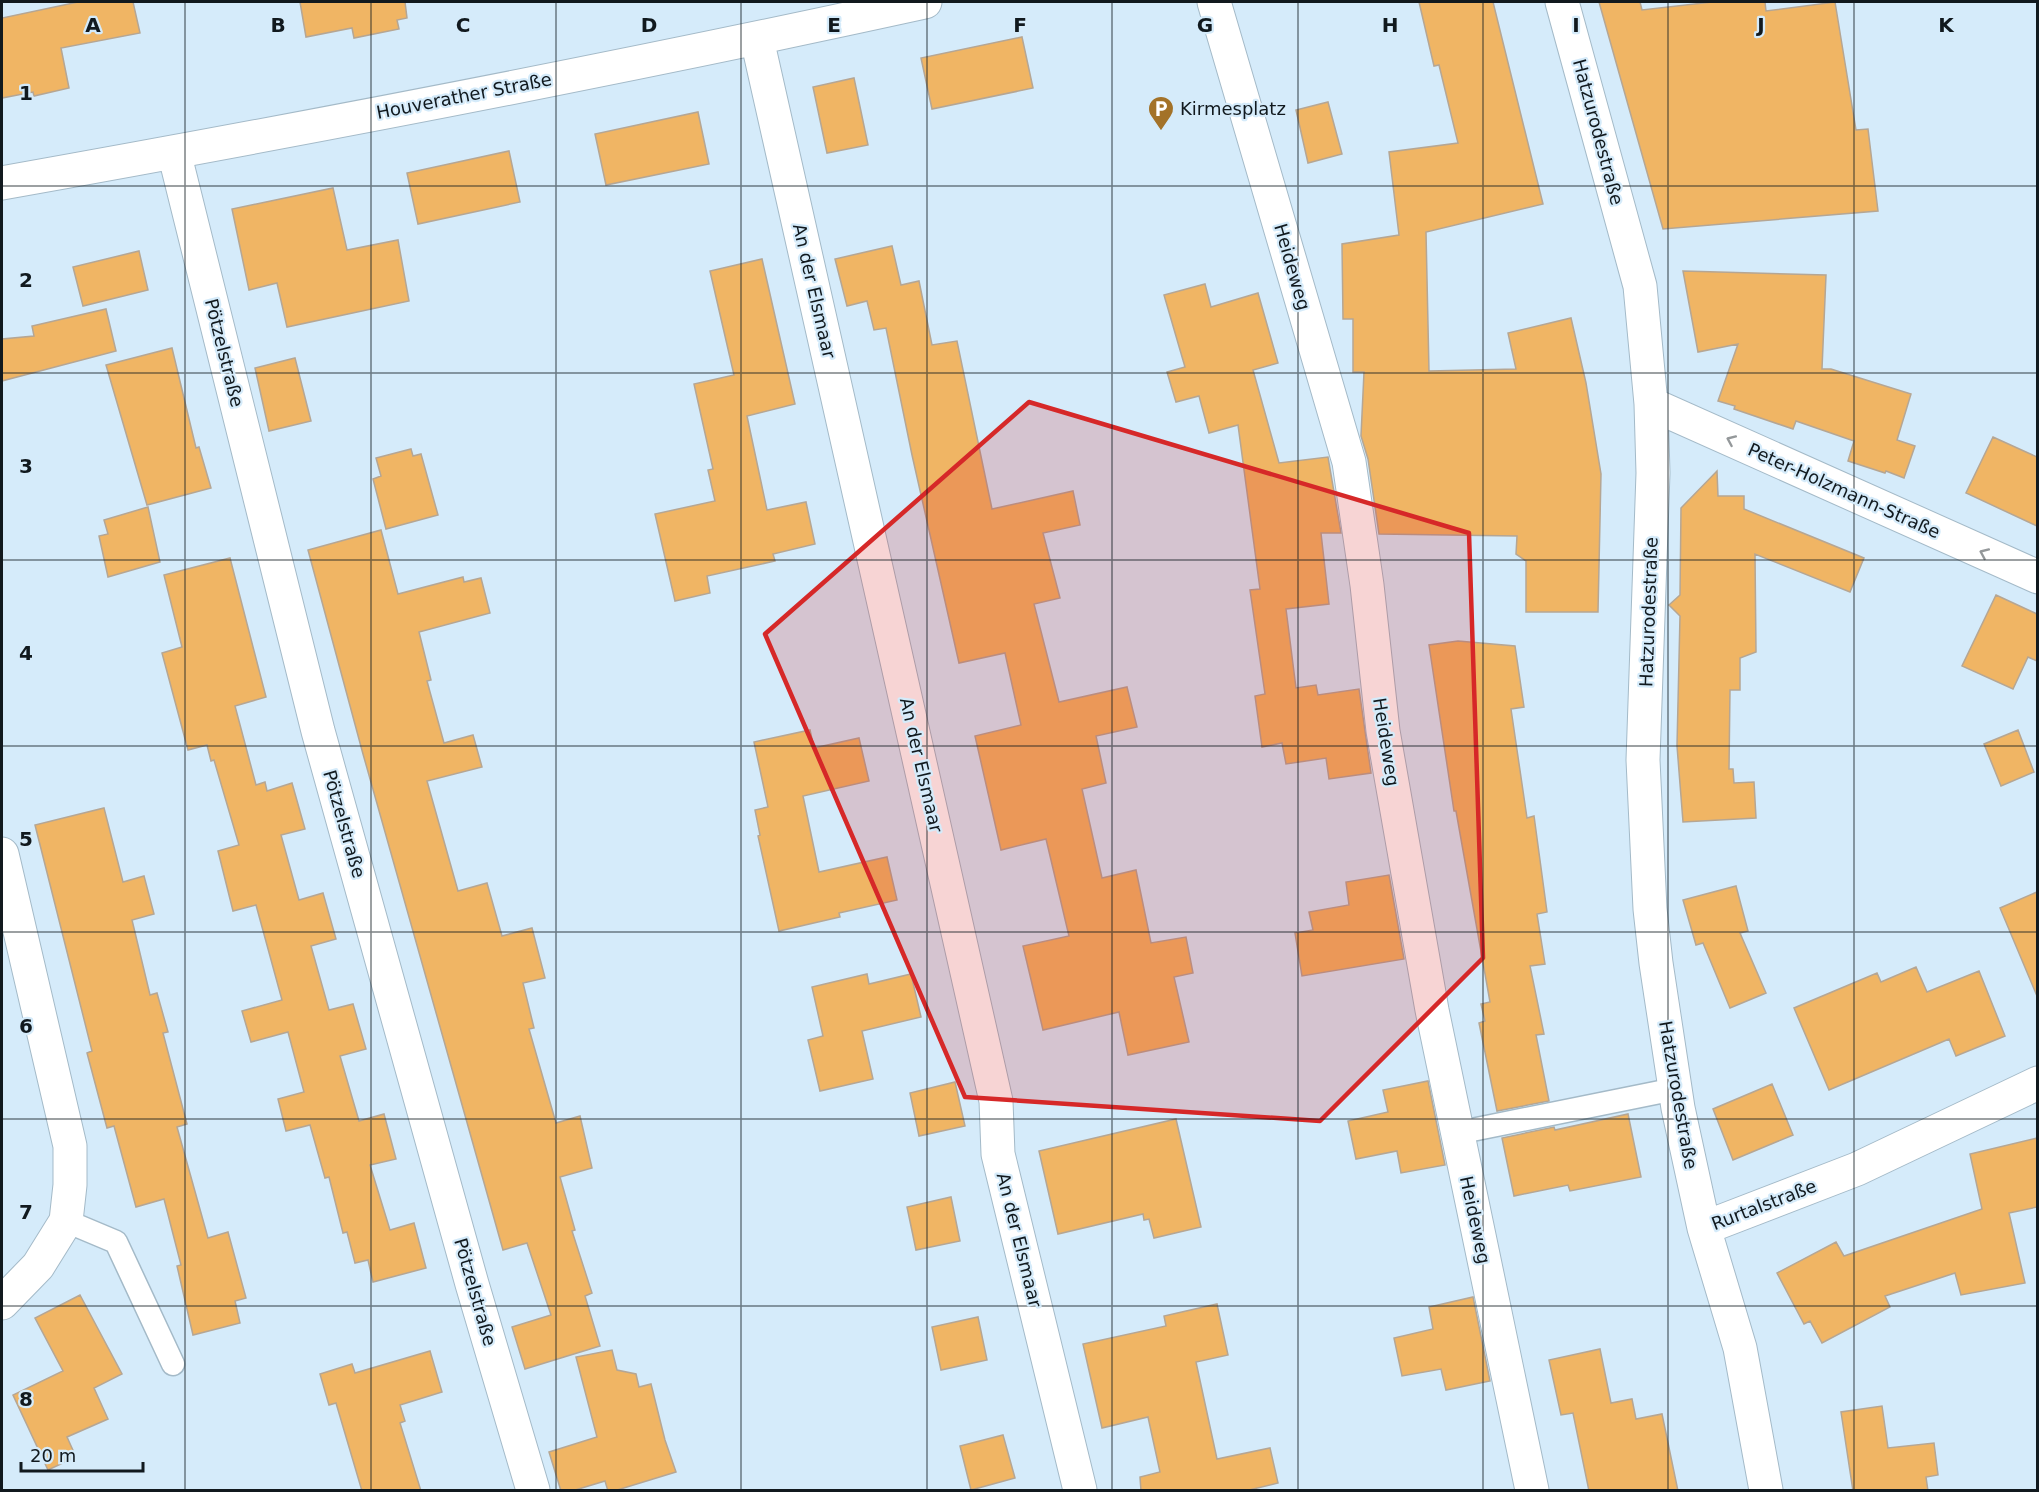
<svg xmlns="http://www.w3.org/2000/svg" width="2039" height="1492" viewBox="0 0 2039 1492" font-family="'DejaVu Sans',sans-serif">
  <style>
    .building { fill: #f0b564; stroke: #b5a694; stroke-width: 1.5 }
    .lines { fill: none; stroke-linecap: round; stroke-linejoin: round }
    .service-casing { stroke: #a4bac8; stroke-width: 25 }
    .minor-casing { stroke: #a4bac8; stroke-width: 35 }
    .service { stroke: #fff; stroke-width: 22 }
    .minor { stroke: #fff; stroke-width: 33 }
    .oneway { stroke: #94989a }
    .marked { fill: #d62828; fill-opacity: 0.2; stroke: #d62828; stroke-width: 4.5; stroke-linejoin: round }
    .grid { fill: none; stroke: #11191e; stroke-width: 1.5; stroke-opacity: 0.55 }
    .labels { text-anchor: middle; stroke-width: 4.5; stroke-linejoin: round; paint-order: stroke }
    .street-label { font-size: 18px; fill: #11191e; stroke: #d5ebfa }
    .poi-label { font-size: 18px; fill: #11191e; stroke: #d5ebfa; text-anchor: start }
    .grid-label { font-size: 20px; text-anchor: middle; font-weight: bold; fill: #11191e; stroke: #d5ebfa; stroke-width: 4.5; stroke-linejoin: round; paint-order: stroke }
  </style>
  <rect width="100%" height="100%" fill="#d5ebfa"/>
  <path class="building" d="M78,2H133L140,33L61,48L69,88L34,96L33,92L2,98V18Z
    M300,2H405L407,18L397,20L399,29L354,38L352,28L306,37Z
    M1419,2H1493L1543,204L1426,232L1429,371L1516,369L1508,333L1571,318L1586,383L1601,474L1598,612H1526V561L1516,554L1517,536L1379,534L1368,459L1361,436L1364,372H1353V319H1343L1342,244L1399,235L1389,152L1458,143L1439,65L1434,66Z
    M1599,2H1640L1642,10L1712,2H1765L1766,11L1835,2L1856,130L1868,129L1878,211L1663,229Z
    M1022,37L1033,88L932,109L921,58Z
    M854,78L868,145L827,153L813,87Z
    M1328,102L1342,154L1308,163L1296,110Z
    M698,112L709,164L606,185L595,134Z
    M509,151L520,202L418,224L407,173Z
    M333,188L347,250L398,240L409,301L287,327L277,283L249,290L232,209Z
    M892,246L901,285L919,281L932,345L957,341L992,509L1073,491L1080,525L1043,533L1060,598L1034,604L1059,702L1127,687L1137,727L1096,736L1106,783L1082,789L1102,878L1136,870L1151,943L1186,937L1193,973L1174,977L1189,1042L1128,1055L1119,1012L1043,1030L1023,946L1069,936L1046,839L1001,850L975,736L1021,725L1005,653L959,663L912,455L886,328L874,330L867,301L847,306L835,259Z
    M139,251L148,290L83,306L73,267Z
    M762,259L795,404L747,416L767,510L806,502L815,544L773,554L775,561L707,576L710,593L675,601L655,514L715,501L708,470L713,469L694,384L734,375L710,271Z
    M1683,271L1826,275L1822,369H1831L1911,394L1897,440L1915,446L1904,478L1886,471L1885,473L1848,461L1854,441L1796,421L1793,429L1734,409L1735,406L1718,401L1738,344L1698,352Z
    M1205,284L1211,307L1258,293L1278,363L1253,370L1279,463L1328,457L1341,533H1321L1329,604L1286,609L1296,688L1316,685L1318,695L1359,689L1371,773L1329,779L1326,758L1286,764L1282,743L1262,747L1255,696L1265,694L1250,590L1260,589L1238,425L1209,433L1199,396L1176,402L1167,372L1185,367L1164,295Z
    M106,309L116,351L2,381V339L34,336L32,326Z
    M172,348L196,448L199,447L211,488L147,505L106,365Z
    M295,358L311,421L269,431L255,368Z
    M1993,437L2037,457V526L1966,493Z
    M411,449L413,456L421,454L438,515L386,529L373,479L381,476L376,458Z
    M1717,471L1718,496H1744V509L1864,558L1850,592L1755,554L1756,652L1740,658V690H1730L1729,769H1733L1734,783L1754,782L1756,818L1683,822L1677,746L1680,616L1669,605L1680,595L1681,508Z
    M148,507L160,562L108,577L99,536L108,534L104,520Z
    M381,530L398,594L463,577L464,582L481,578L490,613L419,632L431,680L427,681L444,743L473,735L482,767L427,781L458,891L487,883L502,936L532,928L545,978L523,983L534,1028L529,1029L556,1123L580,1116L592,1168L560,1177L575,1230L572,1231L592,1293L585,1296L600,1346L525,1369L512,1327L551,1315L527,1243L503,1250L363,754L308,550Z
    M230,558L266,697L235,706L256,785L265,782L267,791L292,783L305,829L281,835L299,900L323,893L336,939L311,946L329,1010L353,1004L366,1049L340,1056L359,1121L384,1114L396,1159L370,1165L390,1230L414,1223L426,1268L373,1282L368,1260L355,1263L347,1232L343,1233L329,1177L325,1178L310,1125L286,1131L278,1099L304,1092L288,1032L251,1042L242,1011L282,1000L256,905L233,911L218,851L239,845L214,760L211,761L207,745L188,750L162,653L182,647L164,575Z
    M1996,595L2037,614V661L2028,657L2013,689L1962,666Z
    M1458,641L1515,646L1524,707L1511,709L1527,818L1534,816L1547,912L1537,914L1545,964L1530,966L1544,1034L1536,1035L1549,1101L1497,1111L1479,1023L1485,1021L1481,1004L1490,1002L1456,811H1454L1429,645Z
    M810,730L814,748L859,738L869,781L803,796L819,872L887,857L897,900L839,913L840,917L779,931L758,836L760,835L755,810L768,807L754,742Z
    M2018,730L2034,772L2001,786L1984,744Z
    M104,808L123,882L144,876L154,914L132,920L150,995L157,993L168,1032L163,1033L187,1124L177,1127L208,1238L228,1232L246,1298L235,1301L240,1323L193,1335L177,1266L181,1265L164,1199L136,1207L114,1126L107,1128L87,1053L92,1051L35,825Z
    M1389,875L1404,959L1302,976L1295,933L1313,930L1309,912L1349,905L1346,882Z
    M1736,886L1748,931L1740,933L1766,993L1730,1008L1703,943L1696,945L1683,900Z
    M2037,892V996L2000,908Z
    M1916,967L1927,992L1979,971L2005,1036L1956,1056L1949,1039L1829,1090L1794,1008L1877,973L1881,982Z
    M867,974L869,984L911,974L921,1017L862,1031L873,1079L820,1091L808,1040L823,1036L812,987Z
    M1428,1081L1445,1165L1401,1173L1397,1151L1356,1159L1348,1121L1388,1112L1383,1090Z
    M955,1082L965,1126L919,1136L910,1093Z
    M1772,1084L1793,1135L1733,1160L1713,1109Z
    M1628,1114L1641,1177L1570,1191L1568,1185L1514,1196L1502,1138L1554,1127L1555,1130Z
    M1176,1119L1201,1227L1154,1238L1149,1219L1144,1220L1143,1214L1058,1234L1039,1151Z
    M2037,1138V1207L2009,1213L2025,1283L1961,1295L1955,1273L1885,1296L1890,1307L1822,1343L1810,1321L1804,1324L1777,1273L1836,1242L1844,1256L1982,1209L1970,1154Z
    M951,1197L960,1241L916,1250L907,1207Z
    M80,1295L122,1374L94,1388L108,1419L67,1437L76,1457L48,1470L13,1395L63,1371L35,1318Z
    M1473,1297L1490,1381L1446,1390L1441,1369L1402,1376L1394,1338L1433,1329L1429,1307Z
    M1217,1304L1228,1355L1196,1362L1217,1459L1270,1448L1278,1483L1245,1491H1141L1140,1477L1160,1472L1148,1417L1102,1428L1083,1344L1166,1326L1164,1316Z
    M978,1317L987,1360L941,1370L932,1327Z
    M1600,1349L1611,1403L1632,1399L1636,1419L1662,1414L1678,1491H1589L1573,1413L1561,1415L1549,1360Z
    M612,1350L617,1370L636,1374L639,1387L651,1384L665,1440L676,1472L614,1491H608L605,1481L572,1491H561L549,1452L597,1437L576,1357Z
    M430,1351L442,1392L400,1405L405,1421L400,1423L421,1491H362L336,1403L329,1405L320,1374L352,1364L355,1373Z
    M1882,1406L1888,1448L1934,1443L1938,1475L1926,1477L1928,1491H1853L1841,1412Z
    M1003,1435L1015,1478L971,1490L960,1446Z"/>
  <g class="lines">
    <defs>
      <path id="service" d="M1457,1133L1675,1089
        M66,1221L116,1242L173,1364"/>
      <path id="minor" d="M1214,2L1349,462L1367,585L1383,731L1432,1010L1532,1490
        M1562,2L1640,286L1651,404L1653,473L1643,760L1650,909L1656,963L1678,1108L1704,1228L1740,1348L1766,1490
        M757,39L996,1101L998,1154L1080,1490
        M174,152L318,731L472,1284L533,1490
        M2,183C310,128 619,69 925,2
        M1651,404L2038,577
        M2,854L70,1146V1185L66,1221L38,1266L2,1303
        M1704,1228L1857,1169L2038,1083"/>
    </defs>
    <use href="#service" class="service-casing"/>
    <use href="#minor" class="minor-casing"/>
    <use href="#service" class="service"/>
    <use href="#minor" class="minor"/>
  </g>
  <defs><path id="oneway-chevron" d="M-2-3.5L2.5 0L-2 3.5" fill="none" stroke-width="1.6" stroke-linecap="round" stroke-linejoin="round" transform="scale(1.5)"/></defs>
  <g class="oneway">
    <use href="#oneway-chevron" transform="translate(1731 440) rotate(-156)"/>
    <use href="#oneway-chevron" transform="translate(1984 553) rotate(-156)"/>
  </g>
  <path class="marked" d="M1029,402L1469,533L1483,958L1320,1121L965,1097L765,634Z"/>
  <path class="grid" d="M185,2V1490M371,2V1490M556,2V1490M741,2V1490M927,2V1490M1112,2V1490M1298,2V1490M1483,2V1490M1668,2V1490M1854,2V1490M2,186H2038M2,373H2038M2,560H2038M2,746H2038M2,932H2038M2,1119H2038M2,1306H2038"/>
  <defs>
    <symbol id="parking-pin" viewBox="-11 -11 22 30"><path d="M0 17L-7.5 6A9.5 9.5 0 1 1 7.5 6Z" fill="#a37228" stroke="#d5ebfa"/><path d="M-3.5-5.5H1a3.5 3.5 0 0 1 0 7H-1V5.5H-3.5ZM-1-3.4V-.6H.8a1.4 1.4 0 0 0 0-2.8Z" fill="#fff"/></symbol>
  </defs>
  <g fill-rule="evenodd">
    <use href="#parking-pin" x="1146" y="94" width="30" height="40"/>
  </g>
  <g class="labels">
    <g class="street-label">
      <text transform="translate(464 96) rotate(-11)" y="6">Houverather Straße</text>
      <text transform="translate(1598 132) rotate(75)" y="6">Hatzurodestraße</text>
      <text transform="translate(1292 267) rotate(74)" y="6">Heideweg</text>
      <text transform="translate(814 291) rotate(77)" y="6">An der Elsmaar</text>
      <text transform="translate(224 353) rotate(76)" y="6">Pötzelstraße</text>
      <text transform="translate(1844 491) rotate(24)" y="6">Peter-Holzmann-Straße</text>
      <text transform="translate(1649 612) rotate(-88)" y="6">Hatzurodestraße</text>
      <text transform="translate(1386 742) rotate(81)" y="6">Heideweg</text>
      <text transform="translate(921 765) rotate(77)" y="6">An der Elsmaar</text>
      <text transform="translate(344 824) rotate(74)" y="6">Pötzelstraße</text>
      <text transform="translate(1678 1095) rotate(80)" y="6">Hatzurodestraße</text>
      <text transform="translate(1764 1205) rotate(-21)" y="6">Rurtalstraße</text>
      <text transform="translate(1475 1220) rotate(78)" y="6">Heideweg</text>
      <text transform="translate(1019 1240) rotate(76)" y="6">An der Elsmaar</text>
      <text transform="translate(475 1292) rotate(74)" y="6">Pötzelstraße</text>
    </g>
    <g class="poi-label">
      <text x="1180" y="115">Kirmesplatz</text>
    </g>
  </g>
  <g class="grid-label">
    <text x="93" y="32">A</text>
    <text x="278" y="32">B</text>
    <text x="463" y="32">C</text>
    <text x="649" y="32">D</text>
    <text x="834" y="32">E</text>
    <text x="1020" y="32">F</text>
    <text x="1205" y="32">G</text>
    <text x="1390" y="32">H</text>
    <text x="1576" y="32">I</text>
    <text x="1761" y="32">J</text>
    <text x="1946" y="32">K</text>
    <text x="26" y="100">1</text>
    <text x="26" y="287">2</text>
    <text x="26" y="473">3</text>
    <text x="26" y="660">4</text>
    <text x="26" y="846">5</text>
    <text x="26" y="1033">6</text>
    <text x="26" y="1219">7</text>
    <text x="26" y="1406">8</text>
  </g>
  <rect width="2039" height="1492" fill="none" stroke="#11191e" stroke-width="6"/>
  <path d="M21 1462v9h122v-9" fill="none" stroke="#11191e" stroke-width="3"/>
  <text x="30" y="1462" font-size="18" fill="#11191e" stroke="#d5ebfa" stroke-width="4.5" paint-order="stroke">20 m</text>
</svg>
